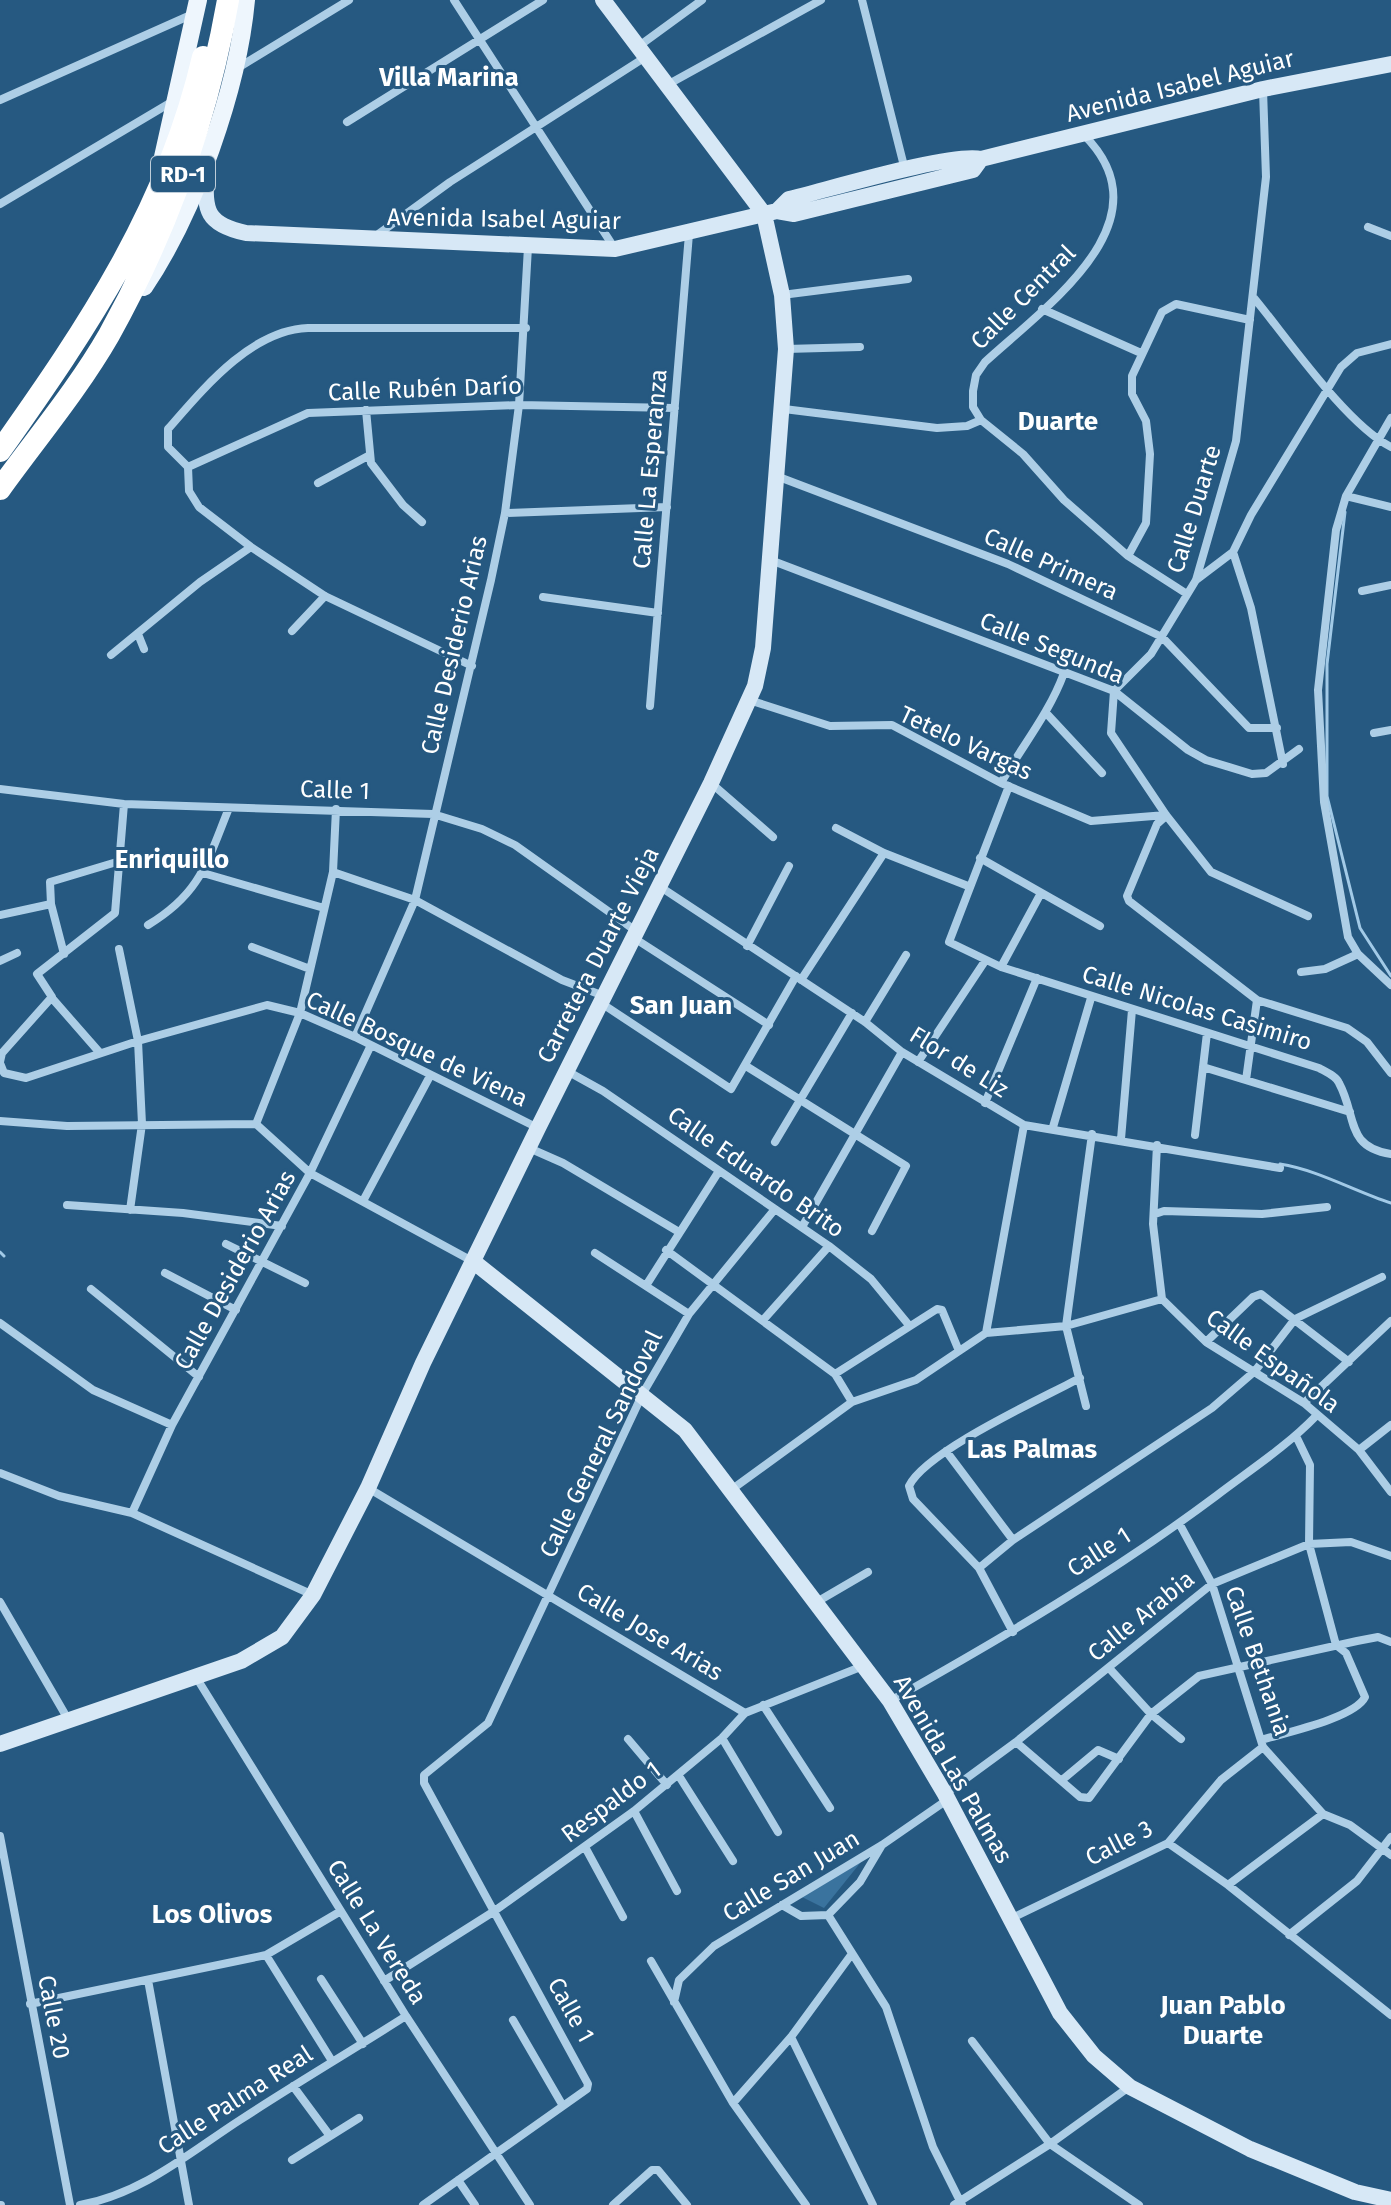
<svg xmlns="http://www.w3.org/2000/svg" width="1391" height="2205" viewBox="0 0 1391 2205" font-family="'Fira Sans',sans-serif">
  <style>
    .green { fill: #3a739e }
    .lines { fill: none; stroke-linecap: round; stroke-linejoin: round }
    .stream { stroke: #a2cae7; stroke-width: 3 }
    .street { stroke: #adcee6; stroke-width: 8 }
    .secondary { stroke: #d7e8f6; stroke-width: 16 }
    .primary { stroke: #eef6fd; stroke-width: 18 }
    .highway { stroke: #fff; stroke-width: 22 }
    .labels { text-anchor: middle; stroke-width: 6; stroke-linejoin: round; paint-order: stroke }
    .shield { fill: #265981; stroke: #becdd9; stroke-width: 2 }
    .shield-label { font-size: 22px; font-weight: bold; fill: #fff }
    .street-label { font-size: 24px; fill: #fff; stroke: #265981 }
    .neighbourhood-label { font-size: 26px; font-weight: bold; fill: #fff; stroke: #265981 }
  </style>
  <rect width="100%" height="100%" fill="#265981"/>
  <path class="green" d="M861,1862L824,1908L800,1896Z"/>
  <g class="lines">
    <path class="stream" d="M1345,512L1327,664V796L1360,928L1391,976
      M1280,1164C1318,1170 1354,1191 1391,1203
      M0,1252L4,1256"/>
    <path class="street" d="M454,0L615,249
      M862,0L905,170
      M639,46L702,0
      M236,69L349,0
      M667,85L821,0
      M1263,90L1266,177L1236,441L1196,580L1151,654L1114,691L1111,733L1166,815L1211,872L1308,916
      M0,100L193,14
      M347,122L543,0
      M1084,135C1170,221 1046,306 985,362L976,375L973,391V407L981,420L1023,454L1064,500L1128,556L1187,594
      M0,204L175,100
      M1368,227L1391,236
      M377,235L450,182L644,58
      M782,295L908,279
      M1254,298C1288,339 1346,424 1391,447
      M1042,309L1141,353
      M786,349L860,347
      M784,409L937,428L967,426L981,420
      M366,410L371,463L403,505L422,522
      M1391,418L1346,496L1336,530L1318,690L1324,802L1348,937L1358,954L1391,985
      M188,467L308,413L519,405L675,408
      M188,467L168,447V429C203,389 251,330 308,328H526
      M188,467L189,491L199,507L251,547L325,596L472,666
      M779,477L1008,564L1162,637L1249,728H1277
      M318,483L368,456
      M1346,496L1391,507
      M505,513L667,507
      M1233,552L1251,608L1283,764
      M1128,556L1146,523L1150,454L1146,421L1132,394V376L1162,312L1176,304L1250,320
      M773,561L1114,691L1188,750L1206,760L1252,774L1266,773L1299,749
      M1196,580L1233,552L1251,515L1341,367L1357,353L1391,344
      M1362,591L1391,585
      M543,597L658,613
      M292,631L325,596
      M138,634L144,649
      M111,655L200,582L251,547
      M749,700L830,726L892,725L1001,783L1091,821L1166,815
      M650,706L689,234
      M1047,714L1102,773
      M1374,733L1391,730
      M711,783L773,837
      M1001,783C1022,746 1049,714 1064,673
      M1009,786L949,942L1001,967L1319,1068C1326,1072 1336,1076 1339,1083C1357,1116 1345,1147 1391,1154
      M0,789L124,804L433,814L482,829L515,845L636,931
      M1166,816L1157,824L1127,896L1129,901L1257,1000L1347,1028L1367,1042L1391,1073
      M836,828L884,853L968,886
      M980,858L1100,926
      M333,872L415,900L562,980L604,996
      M203,873L324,908
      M659,886L865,1022L902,1052L1024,1125L1280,1168
      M0,915L51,904
      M148,925C201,893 207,862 229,808
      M634,938L769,1025
      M747,946L789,866
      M252,947L310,969
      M119,949L138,1041L142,1124L130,1210
      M64,954L51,904L50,882L120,861
      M0,961L17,953
      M1001,967L1041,893
      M1301,972L1325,969L1358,954
      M801,980L884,853
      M51,997L100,1053
      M601,1003L731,1089L796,976
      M865,1022L906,955
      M355,1037L415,900L491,580L505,513L519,405L528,247
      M0,1062L2,1053L52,997L37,974L115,913L124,804
      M918,1062L985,961
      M0,1063L4,1073L26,1078L138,1041L267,1005L300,1013L355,1037L538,1128
      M746,1066L906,1166L872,1231
      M1203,1067L1350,1112
      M567,1071L603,1091L829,1246L871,1279L908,1324
      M1246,1080L1257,1000
      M985,1103L1037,978
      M0,1121L67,1126L256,1124L310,1173L474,1262
      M256,1124L300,1013L333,872L336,809
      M1053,1127L1091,998
      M1195,1135L1207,1033
      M1121,1139L1132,1010
      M775,1142L852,1013
      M1157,1145L1153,1224L1162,1299
      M529,1148L563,1163L679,1232
      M363,1201L430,1076
      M67,1205L183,1213L282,1226
      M1155,1214L1164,1211L1262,1214L1327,1207
      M802,1227L902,1052
      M226,1244L305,1283
      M666,1250L835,1374L852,1402
      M595,1253L689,1314
      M165,1273L236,1310
      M647,1284L719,1171
      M91,1289L199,1377
      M1162,1299L1206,1342L1304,1403L1359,1450L1391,1492
      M764,1319L829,1246
      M0,1323L93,1390L172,1425
      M986,1333L1024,1125
      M1206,1342L1253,1297L1261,1294L1349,1362
      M835,1374L937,1309L942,1310L959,1351
      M1304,1403L1391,1321
      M1086,1406L1066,1326L1092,1134
      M1359,1450L1391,1425
      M946,1451L1013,1540
      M0,1473L59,1496L132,1513L313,1595
      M368,1488L745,1713
      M731,1490L852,1402L916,1380L986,1333L1066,1326L1162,1299
      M132,1513L172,1425L310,1173L371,1045
      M1179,1523L1212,1584L1263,1747L1323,1814L1350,1825L1391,1855
      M979,1568L1013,1540L1212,1408L1255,1371L1295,1319L1382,1277
      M0,1602L69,1721
      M815,1603L868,1572
      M1013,1632L979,1568L913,1499L909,1486C926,1451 1041,1399 1080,1378
      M1109,1668L1151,1714L1181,1739
      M196,1677L406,2016L530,2205
      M890,1701C1002,1638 1113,1573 1216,1496C1250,1470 1286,1447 1316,1416
      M763,1705L830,1808
      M722,1738L778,1832
      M628,1739L667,1785
      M1261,1740C1284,1733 1355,1718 1365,1697L1346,1653L1336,1645L1309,1544L1310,1465L1296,1436
      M1016,1742L1080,1797L1089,1798L1151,1714L1199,1676L1357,1641L1378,1637L1391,1642
      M679,1776L733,1861
      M1062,1780L1098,1750L1119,1759
      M945,1794L1016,1742L1212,1584L1309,1544L1351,1542L1391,1556
      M634,1811L677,1891
      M0,1836L70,2205
      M1168,1843L1228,1885L1391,2015
      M585,1847L623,1917
      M1228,1885L1323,1814
      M782,1905L801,1916L828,1915L860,1882L882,1845
      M828,1915L886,2007L933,2147L962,2205
      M1010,1919L1168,1843L1221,1780L1263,1747
      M1289,1935L1357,1881L1391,1837
      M266,1955L332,2061
      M651,1961L733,2103L806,2205
      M321,1979L363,2044
      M148,1980L189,2205
      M384,1981L493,1912L634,1811L722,1738L745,1713L863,1666
      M674,2002L679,1980L714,1946L882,1845L947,1800
      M30,2004L266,1955L341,1911
      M513,2020L563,2106
      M791,2037L873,2205
      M972,2041L1050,2144L1139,2205
      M293,2086L330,2136
      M733,2103L791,2037L851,1955
      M292,2160L359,2118
      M458,2180L475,2205
      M0,2205H1
      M80,2205C142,2194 189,2153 240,2120C295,2084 351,2051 406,2016
      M423,2205L587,2089L588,2084L424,1783V1775L488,1723L643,1393L689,1314L775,1209
      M613,2205L652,2170H658L687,2205
      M954,2205L1050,2144L1129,2087"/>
    <path class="secondary" d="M206,165C206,206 200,223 246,233L615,249L777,211L794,214L973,170L981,159
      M777,211L789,199C827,190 952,152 981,159L1263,89L1391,64
      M474,1262L685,1430L890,1701L945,1794L1060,2013L1094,2056L1130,2087L1250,2149L1355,2192L1391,2200
      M0,1744L241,1661L282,1637L313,1595L368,1488L423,1363L538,1128L711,783L755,686L763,648L786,349L782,295L764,214L603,0"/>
    <path class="primary" d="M163,157L198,0
      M144,287C194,213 238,89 246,0"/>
    <path class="highway" d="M0,451C88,327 168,208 203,57
      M0,489C36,439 78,389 109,335C168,229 207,120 228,0"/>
  </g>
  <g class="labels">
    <rect class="shield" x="151" y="156" width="64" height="36" rx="6"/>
    <g class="shield-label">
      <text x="183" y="182">RD-1</text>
    </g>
    <g class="street-label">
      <text transform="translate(1180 86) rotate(-14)" y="8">Avenida Isabel Aguiar</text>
      <text transform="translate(504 219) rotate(1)" y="8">Avenida Isabel Aguiar</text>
      <text transform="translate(1023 297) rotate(-45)" y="8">Calle Central</text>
      <text transform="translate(425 389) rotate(-2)" y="8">Calle Rubén Darío</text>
      <text transform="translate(650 469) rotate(-85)" y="8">Calle La Esperanza</text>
      <text transform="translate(1194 509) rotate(-73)" y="8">Calle Duarte</text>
      <text transform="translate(1051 564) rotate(24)" y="8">Calle Primera</text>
      <text transform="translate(454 645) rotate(-77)" y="8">Calle Desiderio Arias</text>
      <text transform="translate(1052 648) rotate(22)" y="8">Calle Segunda</text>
      <text transform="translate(966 743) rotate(25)" y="8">Tetelo Vargas</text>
      <text transform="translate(335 790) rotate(2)" y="8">Calle 1</text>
      <text transform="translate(598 955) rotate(-63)" y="8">Carretera Duarte Vieja</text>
      <text transform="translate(1197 1008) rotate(17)" y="8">Calle Nicolas Casimiro</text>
      <text transform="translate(417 1049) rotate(25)" y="8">Calle Bosque de Viena</text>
      <text transform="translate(959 1062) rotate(32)" y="8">Flor de Liz</text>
      <text transform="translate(756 1172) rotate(35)" y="8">Calle Eduardo Brito</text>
      <text transform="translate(235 1270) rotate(-61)" y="8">Calle Desiderio Arias</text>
      <text transform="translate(1273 1361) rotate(36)" y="8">Calle Española</text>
      <text transform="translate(601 1444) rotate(-64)" y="8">Calle General Sandoval</text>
      <text transform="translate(1099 1552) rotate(-33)" y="8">Calle 1</text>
      <text transform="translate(1141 1616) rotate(-39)" y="8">Calle Arabia</text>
      <text transform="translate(650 1632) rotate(31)" y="8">Calle Jose Arias</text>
      <text transform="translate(1258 1661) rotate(71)" y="8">Calle Bethania</text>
      <text transform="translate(953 1769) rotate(60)" y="8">Avenida Las Palmas</text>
      <text transform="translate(611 1802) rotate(-37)" y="8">Respaldo 1</text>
      <text transform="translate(1119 1843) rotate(-27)" y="8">Calle 3</text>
      <text transform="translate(791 1876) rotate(-31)" y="8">Calle San Juan</text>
      <text transform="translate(377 1932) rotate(58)" y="8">Calle La Vereda</text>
      <text transform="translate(571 2010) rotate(61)" y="8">Calle 1</text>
      <text transform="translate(54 2017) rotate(79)" y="8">Calle 20</text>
      <text transform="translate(235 2100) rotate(-33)" y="8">Calle Palma Real</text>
    </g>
    <g class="neighbourhood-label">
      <text x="449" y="86">Villa Marina</text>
      <text x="1058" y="430">Duarte</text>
      <text x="172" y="868">Enriquillo</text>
      <text x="681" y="1014">San Juan</text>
      <text x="1032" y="1458">Las Palmas</text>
      <text x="212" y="1923">Los Olivos</text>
      <text x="1223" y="2014">Juan Pablo<tspan x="1223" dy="30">Duarte</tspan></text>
    </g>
  </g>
</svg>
